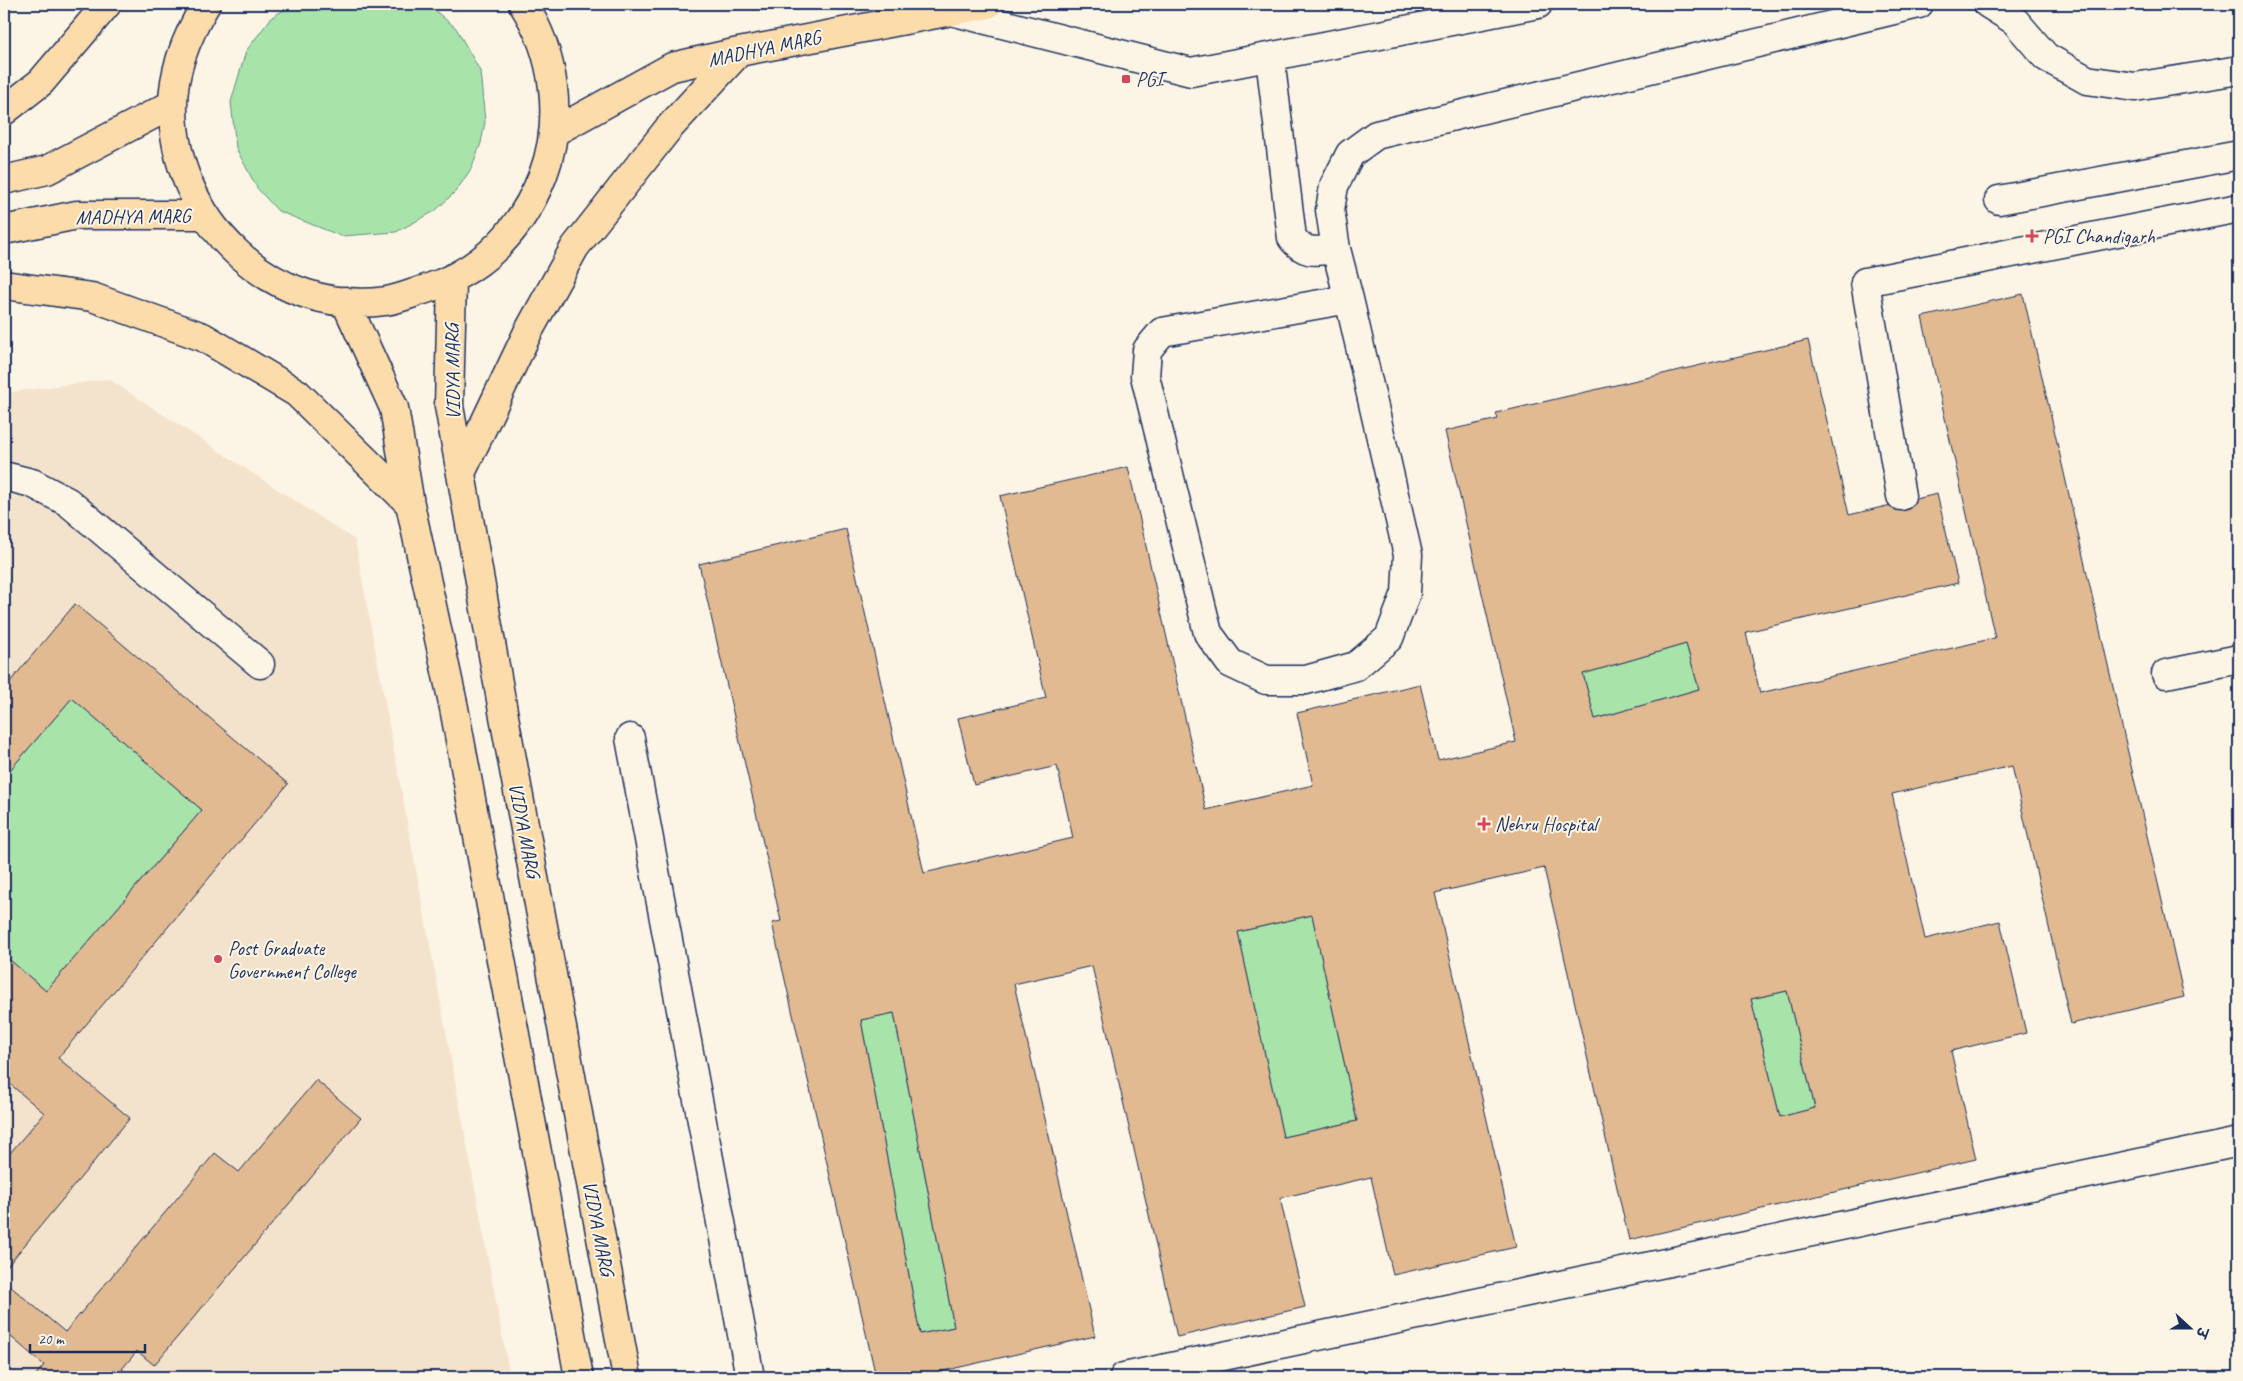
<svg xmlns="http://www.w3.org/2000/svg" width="2243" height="1381" viewBox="0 0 2243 1381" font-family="Caveat,'Playpen Sans Deva',sans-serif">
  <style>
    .built { fill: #f4e3cc }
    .green { fill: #a8e4aa; stroke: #628a84 }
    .building { fill: #e1ba91; stroke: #1b2f5e; fill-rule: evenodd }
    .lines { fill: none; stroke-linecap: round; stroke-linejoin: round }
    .minor-casing { stroke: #1b2f5e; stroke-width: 31 }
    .major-casing { stroke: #1b2f5e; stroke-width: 31 }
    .minor { stroke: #fcf5e5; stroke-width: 28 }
    .major { stroke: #fddcac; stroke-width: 28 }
    .poi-dot { fill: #d1495b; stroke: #fcf5e5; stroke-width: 2 }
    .labels { text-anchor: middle; stroke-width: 4; stroke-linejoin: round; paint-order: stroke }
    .street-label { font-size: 20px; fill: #1b2f5e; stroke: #fcf5e5 }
    .poi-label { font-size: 20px; fill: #1b2f5e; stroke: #fcf5e5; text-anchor: start }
  </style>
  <rect width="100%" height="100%" fill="#fcf5e5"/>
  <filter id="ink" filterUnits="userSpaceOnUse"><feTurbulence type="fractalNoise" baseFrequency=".02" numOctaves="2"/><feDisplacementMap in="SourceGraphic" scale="10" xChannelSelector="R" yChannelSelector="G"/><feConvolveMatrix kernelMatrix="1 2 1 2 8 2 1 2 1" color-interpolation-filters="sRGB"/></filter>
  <g filter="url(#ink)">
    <path class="built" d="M109,379L355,540L510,1377H4V393Z"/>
    <path class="green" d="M294,4H427L456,28L480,71L485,122L481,143L471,169L456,191L435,211L396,232L341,236L278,211L257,188L236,148L231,102L246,51L272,17Z
      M1686,644L1699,689L1595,719L1583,674Z
      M72,698L202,810L46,991L4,955V777Z
      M1312,915L1357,1121L1283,1137L1238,932Z
      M1787,991L1815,1108L1780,1117L1751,999Z
      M894,1013L954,1327L920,1334L861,1020Z"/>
    <path class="building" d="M2023,294L2184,997L2071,1024L2012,766L1892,794L1925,939L2000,921L2026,1033L1951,1051L1976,1159L1629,1240L1544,868L1435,893L1516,1247L1393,1275L1371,1177L1280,1198L1305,1307L1177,1337L1092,966L1014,984L1095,1336L917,1377H876L772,923L781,921L699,564L846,529L924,873L1073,838L1057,766L974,785L958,718L1046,698L1000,496L1128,467L1206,810L1313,785L1297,713L1420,684L1438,760L1516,742L1445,431L1498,419L1496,413L1808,340L1849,515L1937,494L1958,583L1746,632L1760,693L1995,638L1922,317ZM1686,644L1699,689L1595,719L1583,674ZM1312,915L1357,1121L1283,1137L1238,932ZM1787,991L1815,1108L1780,1117L1751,999ZM894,1013L954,1327L920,1334L861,1020Z
      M75,604L288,784L58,1058L130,1118L4,1270V1160L44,1113L4,1079V955L46,991L202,810L72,698L4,777V689Z
      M316,1080L361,1118L154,1365L137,1351L122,1369L132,1377H34L44,1365L4,1331V1281L65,1332L215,1153L239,1172Z"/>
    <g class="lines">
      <defs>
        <path id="minor" d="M1988,4L2015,21L2046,57L2087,80L2135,87L2239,70
          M951,11L1191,72L1538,4
          M1270,58L1292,238C1305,255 1317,251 1336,249
          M1999,200L2239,155
          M1349,299L1408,555L1406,593L1389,638L1356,666L1306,680H1266L1230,663L1208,633L1145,376L1147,350L1162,332L1349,299L1336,249L1330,210L1334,186L1350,154L1376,135L1919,4
          M4,476L32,483L68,502L260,664
          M1901,496L1865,282L2239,208
          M2166,674L2239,659
          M630,738L750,1377
          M1124,1377L2239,1142"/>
        <path id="major" d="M206,4C188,34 173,69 173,105C172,218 270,317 386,301C399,299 413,293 426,289C484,270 521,231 543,175C564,119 555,53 523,4
          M4,111L41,82L107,4
          M554,132L672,67L739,52L988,4
          M4,180L47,170L173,104
          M4,230L77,215H204
          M452,281L449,406L503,711L627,1377
          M4,285L92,297L203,337L297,393L410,504
          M345,301L394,408L410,504L454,708L579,1377
          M461,473L528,332L575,247L668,129L739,52"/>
      </defs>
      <use href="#minor" class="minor-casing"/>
      <use href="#major" class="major-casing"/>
      <use href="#minor" class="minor"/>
      <use href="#major" class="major"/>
    </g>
  </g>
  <g class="poi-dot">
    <rect x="1121" y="74" width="10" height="10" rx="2.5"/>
    <path d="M2029.5 228.5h5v5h5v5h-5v5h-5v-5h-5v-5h5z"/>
    <path d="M1481.5 816.5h5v5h5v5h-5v5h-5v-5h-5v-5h5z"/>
    <circle cx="218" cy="959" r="5"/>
  </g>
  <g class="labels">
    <g class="street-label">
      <text transform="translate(764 48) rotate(-12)" y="7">MADHYA MARG</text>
      <text transform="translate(133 216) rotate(-1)" y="7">MADHYA MARG</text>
      <text transform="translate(452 372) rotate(-91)" y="7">VIDYA MARG</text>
      <text transform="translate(525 830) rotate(79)" y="7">VIDYA MARG</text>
      <text transform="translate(599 1228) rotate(79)" y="7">VIDYA MARG</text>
    </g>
    <g class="poi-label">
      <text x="1136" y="86">PGI</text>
      <text x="2043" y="243">PGI Chandigarh</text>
      <text x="1495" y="831">Nehru Hospital</text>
      <text x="228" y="955">Post Graduate<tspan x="228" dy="23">Government College</tspan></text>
    </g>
  </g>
  <rect width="2243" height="1381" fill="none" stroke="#fcf5e5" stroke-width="20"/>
  <rect x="10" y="10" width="2223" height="1361" fill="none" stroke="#1b2f5e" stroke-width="2" filter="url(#ink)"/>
  <g transform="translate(2190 1328) rotate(111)" stroke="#fcf5e5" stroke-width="4" paint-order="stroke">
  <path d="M0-4L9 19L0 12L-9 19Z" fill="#1b2f5e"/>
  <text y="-8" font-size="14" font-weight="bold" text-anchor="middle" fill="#1b2f5e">उ</text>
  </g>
  <path d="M30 1344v8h115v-8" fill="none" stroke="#1b2f5e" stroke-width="2.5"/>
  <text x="38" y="1344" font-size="15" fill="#1b2f5e" stroke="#fcf5e5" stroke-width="4" paint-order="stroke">20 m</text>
</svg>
